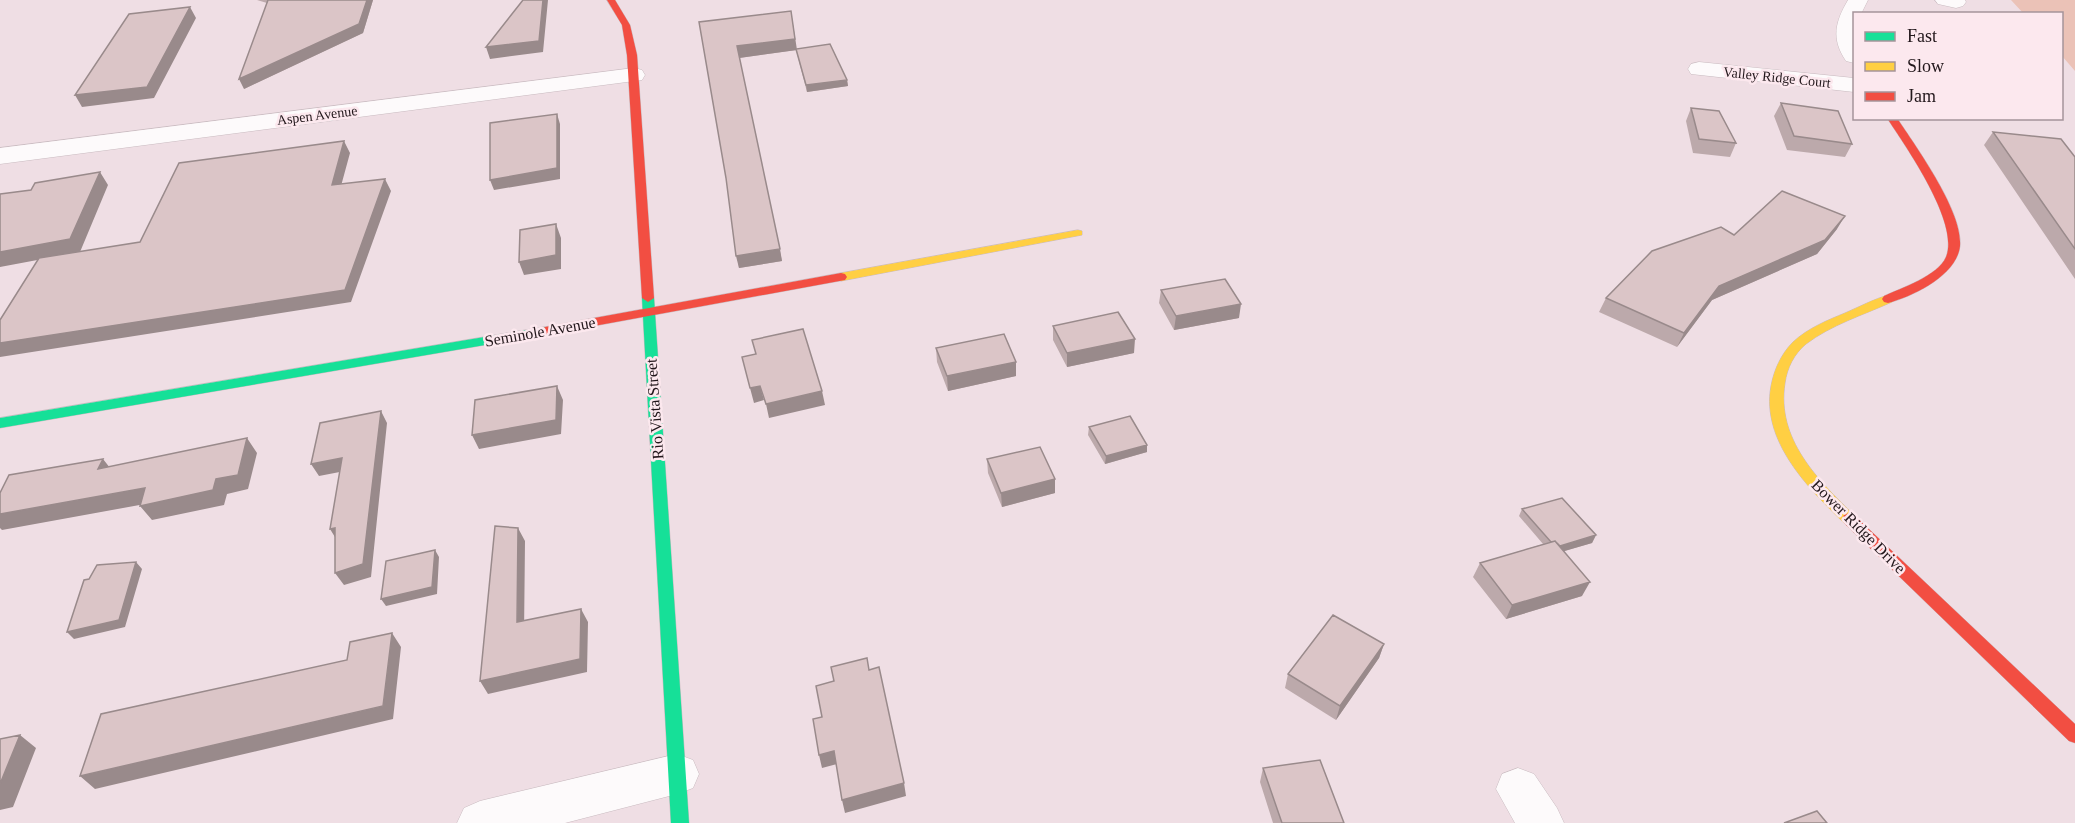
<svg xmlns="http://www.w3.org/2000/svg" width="2075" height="823" viewBox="0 0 2075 823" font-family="'Times New Roman',serif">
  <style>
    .green { fill: #ebc2b7 }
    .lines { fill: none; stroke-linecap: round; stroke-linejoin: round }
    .street-casing { stroke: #c9bbc0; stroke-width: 1 }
    .fast-casing { stroke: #c9bbc0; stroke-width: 1 }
    .slow-casing { stroke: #c9bbc0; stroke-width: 1 }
    .jam-casing { stroke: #c9bbc0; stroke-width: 1 }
    .street { fill: #fdfafb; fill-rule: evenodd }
    .fast { fill: #16e098; fill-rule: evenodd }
    .slow { fill: #ffcf43; fill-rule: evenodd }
    .jam { fill: #f24e42; fill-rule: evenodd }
    .wall { fill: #bca9ab }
    .shaded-wall { fill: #998a8b }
    .building { fill: #dbc5c7; stroke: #998a8b; stroke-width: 1.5 }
    .labels { text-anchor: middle; stroke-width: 5; stroke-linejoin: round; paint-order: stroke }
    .far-street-label { font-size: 14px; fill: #22171b; stroke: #fce8ee }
    .street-label { font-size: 16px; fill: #22171b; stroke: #fce8ee }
  </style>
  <rect width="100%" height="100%" fill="#efdee4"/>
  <path class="green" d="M2011,0H2075V71L2062,56V14L2023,13Z"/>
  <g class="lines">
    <defs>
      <path id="street" d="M1848,0H1868L1861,14H1854V63L1846,61C1831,39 1835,22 1848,0Z
        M1935,0H1965L1966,2L1963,6L1956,8L1938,4Z
        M1699,62L1854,78V92L1691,74L1688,69L1691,64Z
        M634,68L642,70L645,75L642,80L0,164V148Z
        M677,754L693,760L699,774L693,788L677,794L565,823H457L464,808L480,801Z
        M1518,768L1534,774L1557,808L1564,823H1515L1496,789L1502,774Z"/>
      <path id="fast" d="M648,294L654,298L689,823H671L642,298Z
        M545,327L551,331L549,334L0,428V418Z"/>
      <path id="slow" d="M1078,230L1082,231V235L841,281L835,277L841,273Z
        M1888,295L1892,296L1894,299L1892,302C1863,315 1831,325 1806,344C1794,354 1787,368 1785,383C1776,439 1818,480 1854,515L1856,519L1854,523H1844C1808,488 1761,441 1771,386C1774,370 1781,354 1793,342C1808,328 1828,320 1845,313C1859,307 1874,299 1888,295Z"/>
      <path id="jam" d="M607,0H615L630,25L637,55L654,298L648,302L642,298L627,55L622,25Z
        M1887,118H1897C1916,147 1963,211 1960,246C1957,275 1914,296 1888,303L1884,302L1882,299L1884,296C1901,288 1938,276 1946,257C1960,223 1906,147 1887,118Z
        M841,273L845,274L847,277L845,280L545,335L539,331L545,327Z
        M1849,513L1854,515L2075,724V743L2069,741L1844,523L1842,519L1844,515Z"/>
    </defs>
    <use href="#street" class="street-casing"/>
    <use href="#fast" class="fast-casing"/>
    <use href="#slow" class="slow-casing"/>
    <use href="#jam" class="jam-casing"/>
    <use href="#street" class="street"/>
    <use href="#fast" class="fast"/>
    <use href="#slow" class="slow"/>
    <use href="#jam" class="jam"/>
  </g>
  <path class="wall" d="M257,0H373L363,33L244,89L267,3Z
    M699,22L796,49L847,80L848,86L807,92L796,50L739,58L782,261L739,268L726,178Z
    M1781,103L1852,144L1845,157L1787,150L1774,116Z
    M1691,108L1736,143L1730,157L1693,153L1686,121Z
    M1993,132L2075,157V279L1984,145Z
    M1837,229L1817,254L1712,300L1677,347L1599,312L1606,298L1734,235Z
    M1161,290L1239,318L1174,330L1159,303Z
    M1053,326L1134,353L1067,367L1053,340Z
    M936,348L1016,362V376L948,391L937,362Z
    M1089,427L1147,452L1105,464L1088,435Z
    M987,459L1055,479V493L1002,507L988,473Z
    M1522,509L1596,535L1592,543L1564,551L1582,596L1506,619L1473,577L1480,563L1543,544L1519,516Z
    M1384,644L1379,658L1336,720L1285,688L1288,674Z
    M1263,768L1344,823H1273L1260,782Z"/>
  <path class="shaded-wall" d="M367,0H373L363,33L244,89L239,79Z
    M543,0H548L543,52L490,59L486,47Z
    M190,7L196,18L154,98L82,107L75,95Z
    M791,11L797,50L739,58L737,46Z
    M847,80L848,86L807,92L806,85Z
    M557,114L560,124V179L494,190L490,180Z
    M344,141L350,153L338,197L332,185Z
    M100,172L108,185L80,252L0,267V252Z
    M385,179L391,191L351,302L0,357V343Z
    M1845,216L1837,229L1817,254L1712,300L1677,347L1684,333L1719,286Z
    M556,224L561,238V269L524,275L519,262Z
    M780,249L782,261L739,268L736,256Z
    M1241,304L1239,318L1174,330L1176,316Z
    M1135,339L1134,353L1067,367V353Z
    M1016,362V376L948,391L947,376Z
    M557,386L563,400L561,434L479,449L472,435Z
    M760,386L764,400L754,403L750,388Z
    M822,391L825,405L769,418L766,404Z
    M381,411L387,423L371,577L344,585L335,573Z
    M247,438L257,453L248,489L227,494L224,505L152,520L140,506Z
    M1147,445V452L1105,464L1106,456Z
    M342,458L350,470L319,476L311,464Z
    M103,459L114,473L98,469Z
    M1055,479V493L1002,507L1001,493Z
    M145,488L156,502L2,530L0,528V514Z
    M335,528L338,542L330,529Z
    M518,528L525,541L524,635L517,622Z
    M1596,535L1592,543L1551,555L1555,547Z
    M435,550L439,557L437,594L386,606L381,599Z
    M136,562L142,569L125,627L74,639L67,632Z
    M1590,582L1582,596L1506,619L1512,605Z
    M581,609L588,622L587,672L488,694L480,681Z
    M392,633L401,647L393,719L95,789L80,776L383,706Z
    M1384,644L1379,658L1336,720L1340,706Z
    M20,735L36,748L13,807L0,810V784Z
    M834,751L837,764L822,768L819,755Z
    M904,783L906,796L845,813L842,800Z"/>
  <path class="building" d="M268,0H367L359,24L239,79Z
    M523,0H543L539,41L486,47Z
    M190,7L147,87L75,95L129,14Z
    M791,11L795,39L737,46L780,249L736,256L726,178L699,22Z
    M830,44L847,80L806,85L796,49Z
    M1781,103L1838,111L1852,144L1794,136Z
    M1691,108L1719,111L1736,143L1699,139Z
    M557,114V168L490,180V123Z
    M1993,132L2061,139L2075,157V249Z
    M344,141L332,185L385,179L345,290L0,343V320L39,258L140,242L179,163Z
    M100,172L70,239L0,252V194L31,190L35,183Z
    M1782,191L1845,216L1825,240L1719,286L1684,333L1606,298L1652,251L1721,227L1734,235Z
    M556,224V255L519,262L520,230Z
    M1225,279L1241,304L1176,316L1161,290Z
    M1118,312L1135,339L1067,353L1053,326Z
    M803,329L822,391L766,404L760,386L750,388L742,357L756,354L752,340Z
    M1004,334L1016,362L947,376L936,348Z
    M557,386L556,420L472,435L475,400Z
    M381,411L363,564L335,573V528L330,529L342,458L311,464L320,423Z
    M1130,416L1147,445L1106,456L1089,427Z
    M247,438L238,475L216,479L213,490L140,506L145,488L0,514V493L9,475L103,459L98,469Z
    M1040,447L1055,479L1001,493L987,459Z
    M1562,498L1596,535L1560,546L1555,541L1551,542L1522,509Z
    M495,526L518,528L517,622L581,609L580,659L480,681Z
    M1555,541L1590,582L1512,605L1480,563Z
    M435,550L432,587L381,599L386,561Z
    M136,562L119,620L67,632L84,580L89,579L97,565Z
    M1333,615L1384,644L1340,706L1288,674Z
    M392,633L383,706L80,776L101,714L347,660L350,642Z
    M867,658L869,670L879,667L904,783L842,800L834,751L819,755L813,719L822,717L816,686L834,681L831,667Z
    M20,735L0,784V739Z
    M1320,760L1344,823H1282L1263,768Z
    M1817,811L1827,823H1784Z"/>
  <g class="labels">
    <g class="far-street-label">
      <text transform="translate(1777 77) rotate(6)" y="5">Valley Ridge Court</text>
      <text transform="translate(317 115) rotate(-7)" y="5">Aspen Avenue</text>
    </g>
    <g class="street-label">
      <text transform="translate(540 331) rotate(-10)" y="6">Seminole Avenue</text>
      <text transform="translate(654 409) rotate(-94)" y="6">Rio Vista Street</text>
      <text transform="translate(1859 526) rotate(45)" y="6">Bower Ridge Drive</text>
    </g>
  </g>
  <rect x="1853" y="12" width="210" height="108" fill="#fce8ee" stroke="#a5949a" stroke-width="1.5"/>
  <rect x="1865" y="32" width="30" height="9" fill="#16e098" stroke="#a5949a" stroke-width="1.5"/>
  <text x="1907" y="42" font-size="18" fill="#22171b">Fast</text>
  <rect x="1865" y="62" width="30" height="9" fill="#ffcf43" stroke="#a5949a" stroke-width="1.5"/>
  <text x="1907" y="72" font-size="18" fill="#22171b">Slow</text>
  <rect x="1865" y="92" width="30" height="9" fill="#f24e42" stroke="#a5949a" stroke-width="1.5"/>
  <text x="1907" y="102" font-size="18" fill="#22171b">Jam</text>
</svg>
